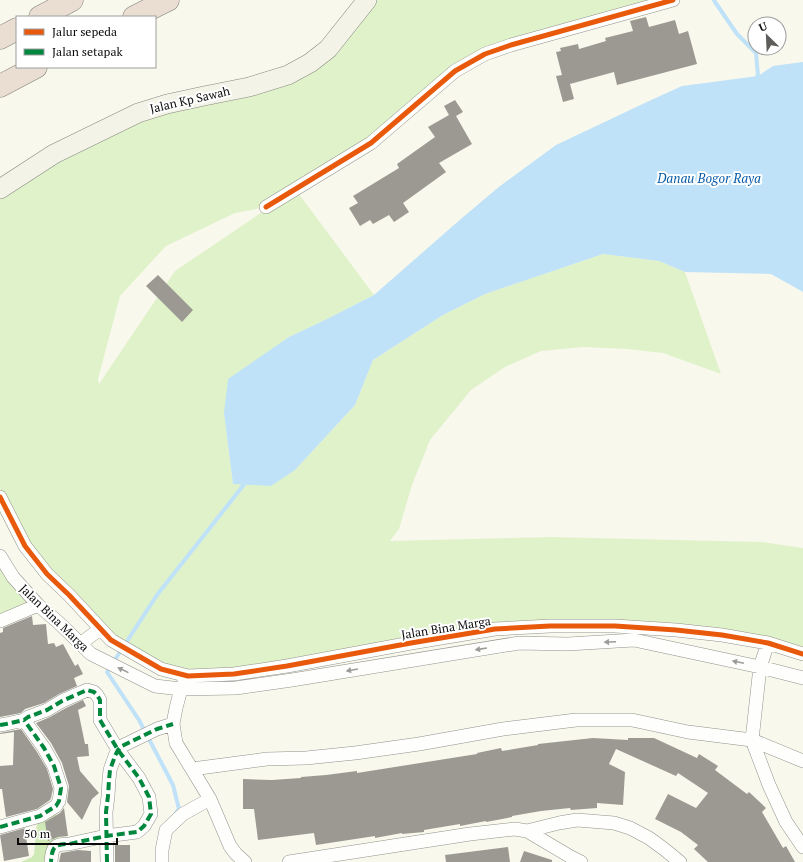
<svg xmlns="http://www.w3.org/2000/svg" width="803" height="862" viewBox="0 0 803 862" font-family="'PT Serif',serif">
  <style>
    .green { fill: #e0f2ca; fill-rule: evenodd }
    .forest { fill: #cfeab7 }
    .water { fill: #bfe2f8 }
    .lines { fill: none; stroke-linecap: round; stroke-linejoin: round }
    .stream { stroke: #bfe2f8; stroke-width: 4 }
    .building { fill: #9c9993 }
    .street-casing { stroke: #92918c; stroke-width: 14 }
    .secondary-casing { stroke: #888883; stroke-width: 20 }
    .highway-casing { stroke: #7f7e7a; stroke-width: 23 }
    .street { stroke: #fefefc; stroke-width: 13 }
    .secondary { stroke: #f4f3e7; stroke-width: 19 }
    .highway { stroke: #eaded2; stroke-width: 22 }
    .quiet { stroke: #00873e; stroke-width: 4; stroke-dasharray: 8 4; stroke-linecap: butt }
    .cycleway-casing { stroke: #fff; stroke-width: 8 }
    .cycleway { stroke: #e8590c; stroke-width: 5 }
    .oneway { fill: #9c9c9b }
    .labels { text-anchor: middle; stroke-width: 4; stroke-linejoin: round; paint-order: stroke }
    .street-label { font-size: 12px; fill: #0a0a0a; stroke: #fff }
    .water-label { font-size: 13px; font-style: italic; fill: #095ba6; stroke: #fff }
  </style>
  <rect width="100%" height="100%" fill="#f9f8ed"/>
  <path class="green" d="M367,0H673L485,54L371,143L296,190L374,295L325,320L289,337L224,413L233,484L295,470L355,405L373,360L443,315L485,294L603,254L659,261L685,272L721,374L663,353L627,349L584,347L541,351L505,367L471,390L430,440L412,485L399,529L390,541L550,537L762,542L803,548V654L768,643L550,626L188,676L111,640L47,574L0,498V189L142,112L288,75ZM280,200L175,271L99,384L98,379L120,296L166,246L235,213L266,207Z
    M0,555L38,605L0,621Z"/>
  <path class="forest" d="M55,814L58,818L60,836L59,840L50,862H21L32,857L34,854L37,823Z"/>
  <path class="water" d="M803,62V292L771,274L685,272L659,261L603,254L485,294L443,315L373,360L355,405L295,470L271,486L233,484L224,413L228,379L289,337L327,319L374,295L462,218L500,186L556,145L649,101L682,86L758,76L773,66Z"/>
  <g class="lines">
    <path class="stream" d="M714,0L715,2L737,34L756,53L758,76L755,79
      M176,813L179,809L173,785L139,720L107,672L157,595L246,482"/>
  </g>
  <path class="building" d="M646,17L649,27L675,20L679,34L688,31L697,64L617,85L614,72L570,84L574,99L563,102L556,76L562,75L556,52L561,51L560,48L578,44L579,49L606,41L605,38L633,31L630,21Z
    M455,100L463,112L456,116L472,144L439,163L446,172L403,203L409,212L394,222L389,215L373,224L370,220L360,226L349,208L358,203L353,196L399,168L397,164L435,137L428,127L449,115L444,106Z
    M158,275L193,310L182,322L146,286Z
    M32,616L33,625L46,624L48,644L54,643L56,647L63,644L75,666L78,664L83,674L74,678L77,686L59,694L44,703L25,709L21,713L0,717V633L3,632V628Z
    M83,700L86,706L78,710L85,744H88L89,756L77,757L80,771L99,793L92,799L82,820L67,802L69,786L62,763L51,743L36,723L50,717L66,708Z
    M21,729L37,752L47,769L53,789L51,798L50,800L37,809L6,817L2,789H0V766L13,765L14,732L0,734V733Z
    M593,738L628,740V738H654L697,758L699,754L718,766L715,770L747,794L749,792L766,808L762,812L783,848L786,846L795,862H708L694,849L698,845L681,832L655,819L668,794L696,808L708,793L678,773L676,776L616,749L609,764L625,772L623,805L597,803V808L571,810L570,808L541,811L512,816V817L486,822V821L460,826V824L424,830V832L402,834V833L375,838V836L316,845L314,833L258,840L254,809H243V779L272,780L301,778V777L326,775L357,771V773L477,754V753L501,748L502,751L538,745V744Z
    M64,808L68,836L58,837L48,841L45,822L60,813Z
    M25,828L28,836L26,837L29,856L4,861L0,835Z
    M115,845H130V862H115Z
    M508,847L510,862H446L445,855Z
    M78,850L91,851V862H59L61,853Z
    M524,851L552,860V862H520Z"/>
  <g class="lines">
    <defs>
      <path id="street" d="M266,207L371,143L455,71L485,54L511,45L673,0
        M0,497L25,546L47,574L69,595L111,640L161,669L188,676L234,674L287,666L411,643L495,629L550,626H615L676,630L722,635L768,643L803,654
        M0,556L13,577L38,605L58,622L91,654L155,686L181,689L236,688L292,680L519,643L568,644L634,640L760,667L803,678
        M0,621L38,605
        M768,643L760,667L752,740L769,785L786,822L803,847
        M80,644L100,629
        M185,681L181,689L176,708L173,724L176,743L210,799L230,846L236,854L245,862
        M0,725L6,724L24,720L28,717L47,710L62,701L87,690L94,692L97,695L100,700V720L118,750L139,778L149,797L151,814L144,826L137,832L106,836L69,844C54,844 52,847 51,862
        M192,769L267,759L306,758L355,753L419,744L503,729L576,720H632L688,732L752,740L803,761
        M0,827L40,816L56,806L59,801L61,788L54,766L44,748L24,720
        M527,831L559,823L577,820L614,823L630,828L649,838L664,849L680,862
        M107,862L106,812L108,796L109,780L110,770L115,756L118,750L122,746L157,729L173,724
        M162,862V850L166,830L183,814L210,799
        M289,862L470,834L515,829L527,831L571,857L581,862"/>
      <path id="secondary" d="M0,189L54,154L138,113L167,104L204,96L249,87L288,75L310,63L328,49L367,0"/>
      <path id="highway" d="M40,17L72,0
        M134,17L168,0
        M0,38L17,29
        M0,86L36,67"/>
    </defs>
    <use href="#street" class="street-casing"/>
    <use href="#secondary" class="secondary-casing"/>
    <use href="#highway" class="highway-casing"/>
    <use href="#street" class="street"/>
    <use href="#secondary" class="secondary"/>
    <use href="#highway" class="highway"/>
    <path class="quiet" d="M0,725L6,724L24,720L28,717L47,710L62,701L87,690L94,692L97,695L100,700V720L118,750L139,778L149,797L151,814L144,826L137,832L106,836L69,844C54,844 52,847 51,862
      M0,827L40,816L56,806L59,801L61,788L54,766L44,748L24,720
      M107,862L106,812L108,796L109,780L110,770L115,756L118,750L122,746L157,729L173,724"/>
    <defs>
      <path id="cycleway" d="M266,207L371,143L455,71L485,54L511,45L673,0
        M0,497L25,546L47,574L69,595L111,640L161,669L188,676L234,674L287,666L411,643L495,629L550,626H615L676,630L722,635L768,643L803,654"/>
    </defs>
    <use href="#cycleway" class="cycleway-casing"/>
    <use href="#cycleway" class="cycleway"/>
  </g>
  <defs><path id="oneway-solid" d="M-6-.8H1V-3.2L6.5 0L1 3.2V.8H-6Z"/></defs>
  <g class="oneway">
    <use href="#oneway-solid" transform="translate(610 642) rotate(177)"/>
    <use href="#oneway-solid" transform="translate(481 649) rotate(171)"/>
    <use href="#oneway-solid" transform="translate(738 662) rotate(-168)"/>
    <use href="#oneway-solid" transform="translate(123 670) rotate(-154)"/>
    <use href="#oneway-solid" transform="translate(352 670) rotate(170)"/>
  </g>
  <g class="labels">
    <g class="street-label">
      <text transform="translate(190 100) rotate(-13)" y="4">Jalan Kp Sawah</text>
      <text transform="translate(54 618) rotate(44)" y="4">Jalan Bina Marga</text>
      <text transform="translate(446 628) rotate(-9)" y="4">Jalan Bina Marga</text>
    </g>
    <g class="water-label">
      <text x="709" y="183">Danau Bogor Raya</text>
    </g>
  </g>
  <rect x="16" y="16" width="140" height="52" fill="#ffffff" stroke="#9d9d9d"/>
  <rect x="24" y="29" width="20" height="6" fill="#e8590c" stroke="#9d9d9d"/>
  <text x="52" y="36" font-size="12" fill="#0a0a0a">Jalur sepeda</text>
  <rect x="24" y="49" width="20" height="6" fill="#00873e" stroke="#9d9d9d"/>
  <text x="52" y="56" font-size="12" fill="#0a0a0a">Jalan setapak</text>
  <g transform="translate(767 36) rotate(336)"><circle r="19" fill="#ffffff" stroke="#9d9d9d"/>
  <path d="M0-3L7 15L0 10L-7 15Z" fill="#5e5d59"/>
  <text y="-6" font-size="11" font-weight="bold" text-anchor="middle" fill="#0a0a0a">U</text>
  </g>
  <path d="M18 838v6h99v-6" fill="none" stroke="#0a0a0a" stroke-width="2"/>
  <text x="24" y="838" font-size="12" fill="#0a0a0a" stroke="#ffffff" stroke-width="3" paint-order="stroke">50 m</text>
</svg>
